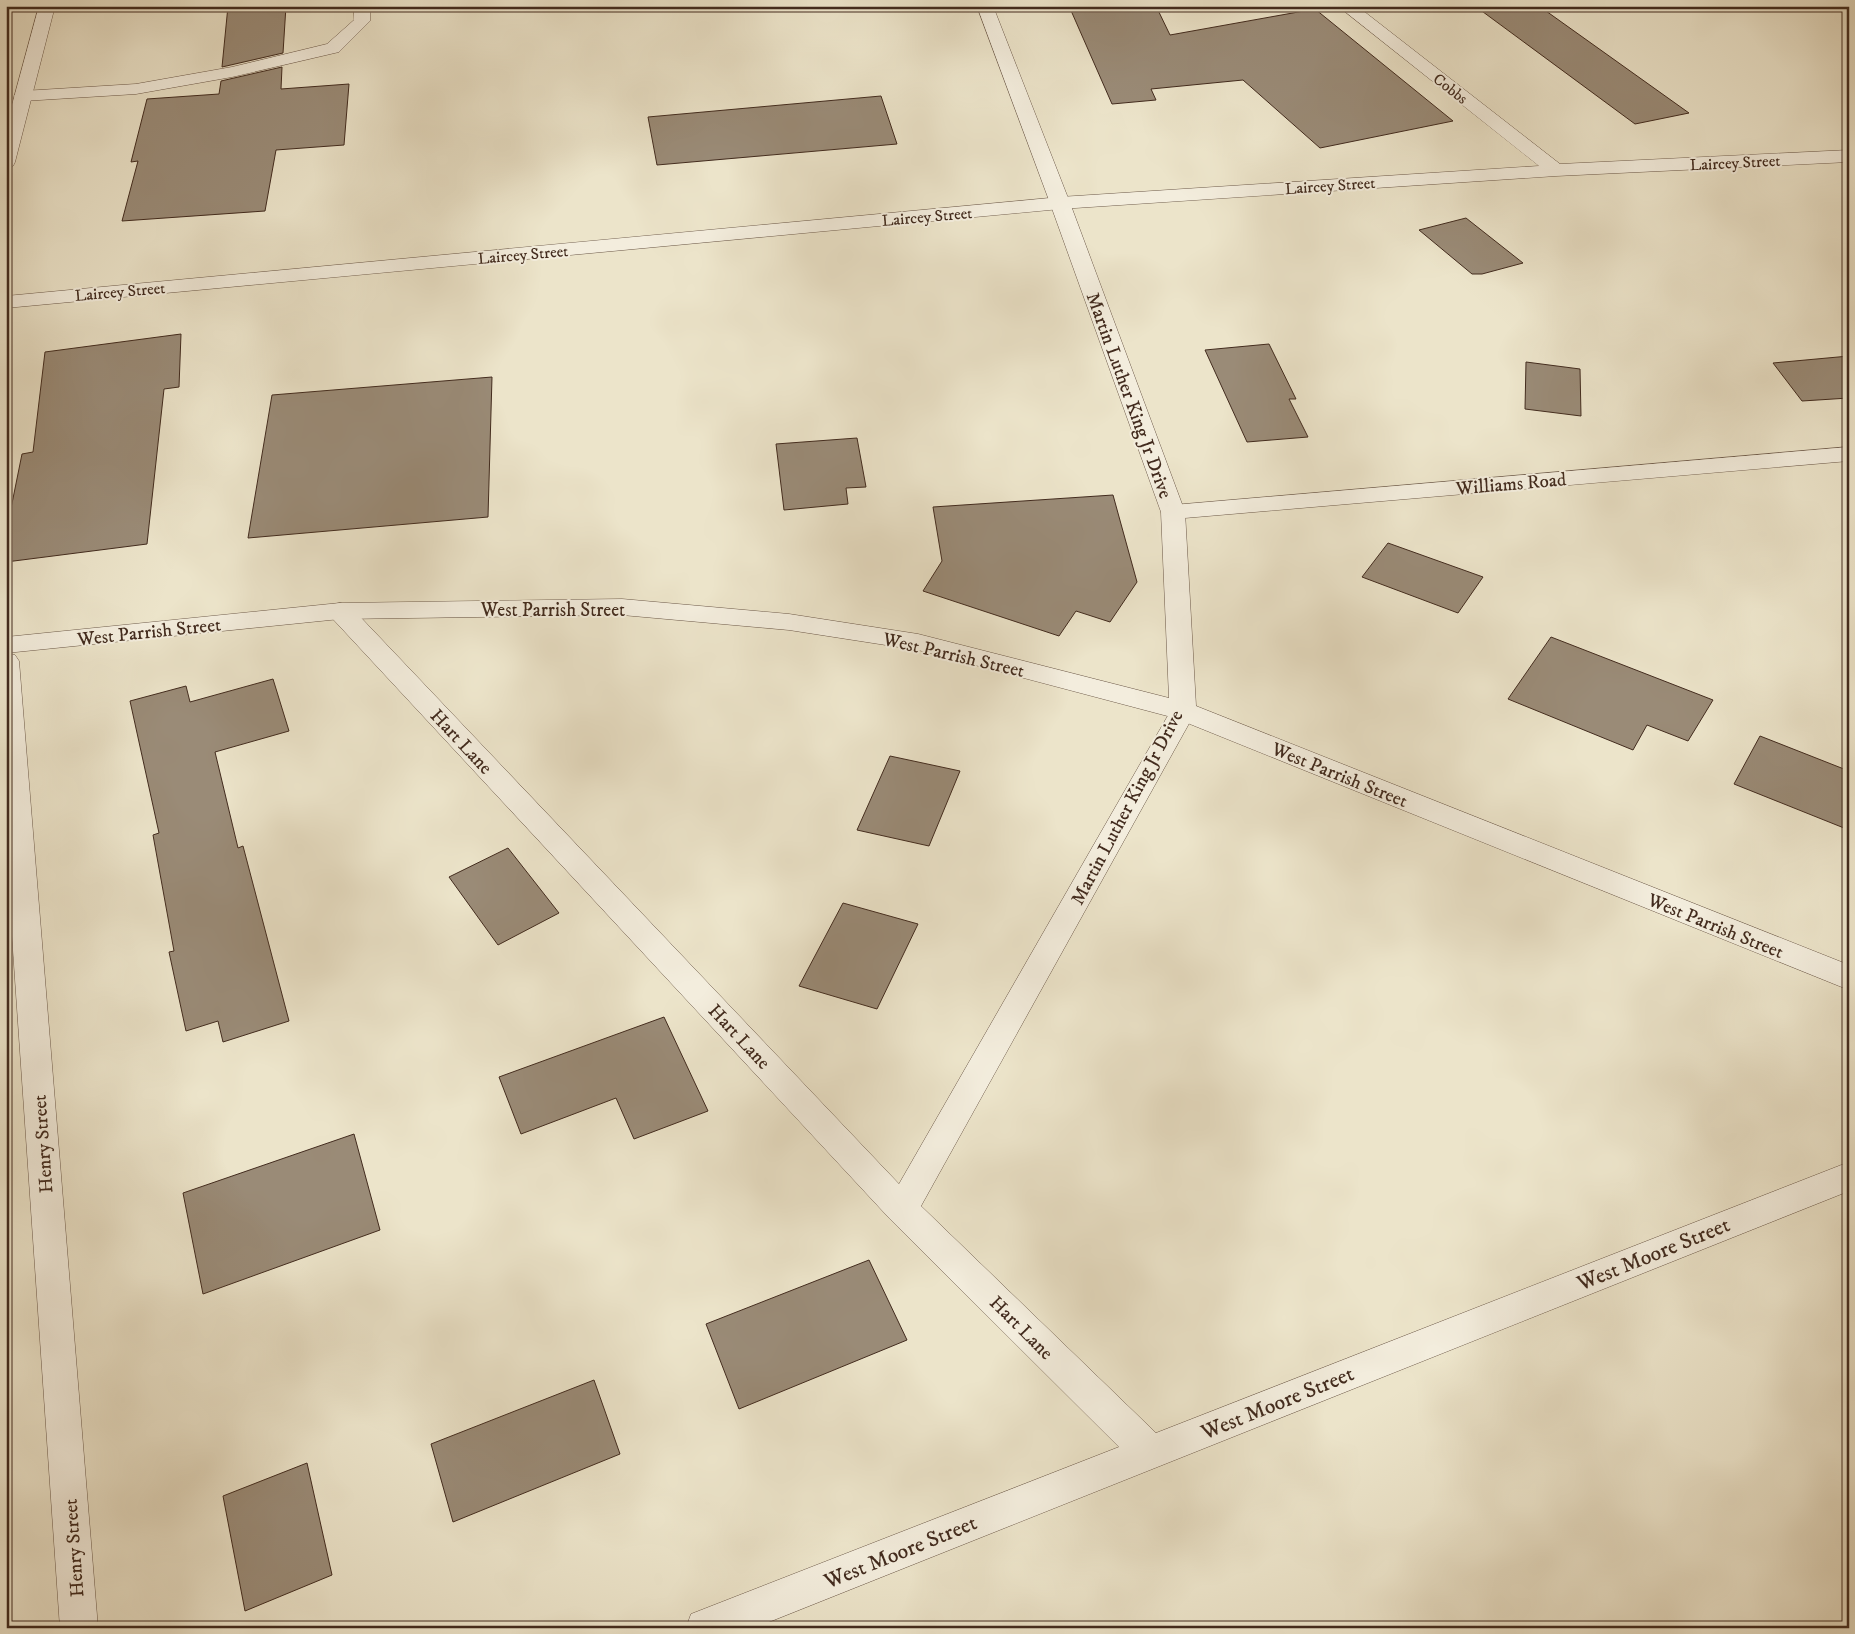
<svg xmlns="http://www.w3.org/2000/svg" width="1855" height="1634" viewBox="0 0 1855 1634" font-family="'IM FELL DW Pica',serif">
  <style>
    .building { fill: #9a8b77; stroke: #422b1e }
    .lines { fill: none; stroke-linecap: round; stroke-linejoin: round }
    .service-casing { stroke: #6c5949; stroke-width: 1 }
    .minor-casing { stroke: #6c5949; stroke-width: 1 }
    .tertiary-casing { stroke: #6c5949; stroke-width: 1 }
    .service { fill: #f3eddd; fill-rule: evenodd }
    .minor { fill: #f3eddd; fill-rule: evenodd }
    .tertiary { fill: #f3eddd; fill-rule: evenodd }
    .labels { text-anchor: middle; stroke-width: 4; stroke-linejoin: round; paint-order: stroke }
    .far-street-label { font-size: 16px; fill: #422b1e; stroke: #f3eddd }
    .street-label { font-size: 19px; fill: #422b1e; stroke: #f3eddd }
    .near-street-label { font-size: 22px; fill: #422b1e; stroke: #f3eddd }
  </style>
  <rect width="100%" height="100%" fill="#ece4ca"/>
  <filter id="stains"><feTurbulence type="fractalNoise" baseFrequency=".004" numOctaves="4"/><feColorMatrix values="0 0 0 0 .2 0 0 0 0 .09 0 0 0 0 .02 0 0 0 .5 -.17"/></filter>
  <radialGradient id="worn" r=".72"><stop offset=".6" stop-color="#630" stop-opacity="0"/><stop offset="1" stop-color="#630" stop-opacity=".3"/></radialGradient>
  <path class="building" d="M228,6H286L283,53L222,67Z
    M1069,6H1156L1170,35L1315,9L1453,121L1320,148L1243,80L1151,89L1156,100L1112,104Z
    M1475,6H1539L1689,113L1635,124Z
    M282,67L281,89L349,84L344,145L276,150L265,211L122,221L138,161L131,162L147,99L219,94L221,81Z
    M881,96L897,144L657,165L648,117Z
    M1466,218L1523,263L1482,274H1472L1419,230Z
    M181,334L179,387L164,389L147,544L6,562V533L22,454L33,452L45,352Z
    M1269,344L1296,399H1289L1308,437L1247,442L1205,350Z
    M1849,356V398L1802,401L1773,363Z
    M1526,362L1580,369L1581,416L1525,409Z
    M492,377L488,517L248,538L272,395Z
    M857,438L866,487L846,488L848,504L784,510L776,444Z
    M1113,495L1137,582L1110,622L1076,611L1059,636L923,591L942,561L933,507Z
    M1388,543L1483,577L1458,613L1362,577Z
    M1551,637L1713,700L1688,741L1647,725L1633,750L1508,699Z
    M273,679L289,731L215,752L238,848L243,846L289,1021L223,1042L218,1021L186,1031L169,952L174,951L153,835L159,833L130,701L186,686L190,702Z
    M1760,736L1849,771V830L1734,784Z
    M890,756L960,771L929,846L857,830Z
    M508,848L559,913L498,945L449,877Z
    M843,903L918,924L877,1009L799,986Z
    M664,1017L708,1111L634,1139L616,1098L521,1134L499,1077Z
    M354,1134L380,1230L203,1294L183,1193Z
    M869,1260L907,1340L739,1409L706,1324Z
    M594,1380L620,1454L453,1522L431,1444Z
    M307,1463L332,1575L245,1611L223,1496Z"/>
  <g class="lines">
    <defs>
      <path id="service" d="M354,6H370V21L339,52L232,77L136,94L23,101L17,100L14,96L17,92L23,91L136,84L232,67L327,44L354,20Z"/>
      <path id="minor" d="M39,6H55L15,162L13,166L6,167V127Z
        M1338,6H1357L1560,164L1849,150V162L1556,176L1060,209L6,308V296L1060,197L1539,166Z
        M1849,447V461L1173,519L1165,517L1161,512L1165,507L1173,505Z
        M340,603L349,605L899,1184L1174,705L1183,702L1192,705L1196,711L921,1206L1156,1433L1849,1162V1191L754,1628H686L691,1614L1119,1447L890,1219L331,617L328,611L331,605Z
        M6,653L15,655L19,661L98,1628H60L6,849Z"/>
      <path id="tertiary" d="M977,6H993L1070,203L1185,512L1196,706L1849,965V990L1175,718L918,650L789,630L622,615L340,619L6,653V637L340,603L622,599L789,614L918,634L1169,698L1161,512L1050,203Z"/>
    </defs>
    <use href="#service" class="service-casing"/>
    <use href="#minor" class="minor-casing"/>
    <use href="#tertiary" class="tertiary-casing"/>
    <use href="#service" class="service"/>
    <use href="#minor" class="minor"/>
    <use href="#tertiary" class="tertiary"/>
  </g>
  <g class="labels">
    <g class="far-street-label">
      <text transform="translate(1451 88) rotate(38)" y="6">Cobbs</text>
      <text transform="translate(1735 162) rotate(-3)" y="6">Laircey Street</text>
      <text transform="translate(1330 185) rotate(-4)" y="6">Laircey Street</text>
      <text transform="translate(927 216) rotate(-5)" y="6">Laircey Street</text>
      <text transform="translate(523 254) rotate(-5)" y="6">Laircey Street</text>
      <text transform="translate(120 291) rotate(-5)" y="6">Laircey Street</text>
    </g>
    <g class="street-label">
      <text transform="translate(1130 395) rotate(70)" y="7">Martin Luther King Jr Drive</text>
      <text transform="translate(1511 483) rotate(-5)" y="7">Williams Road</text>
      <text x="553" y="616">West Parrish Street</text>
      <text transform="translate(149 631) rotate(-6)" y="7">West Parrish Street</text>
      <text transform="translate(954 654) rotate(13)" y="7">West Parrish Street</text>
      <text transform="translate(462 741) rotate(47)" y="7">Hart Lane</text>
      <text transform="translate(1340 774) rotate(22)" y="7">West Parrish Street</text>
      <text transform="translate(1126 807) rotate(-62)" y="7">Martin Luther King Jr Drive</text>
      <text transform="translate(1716 925) rotate(22)" y="7">West Parrish Street</text>
      <text transform="translate(740 1036) rotate(47)" y="7">Hart Lane</text>
      <text transform="translate(42 1144) rotate(-94)" y="7">Henry Street</text>
      <text transform="translate(1022 1327) rotate(45)" y="7">Hart Lane</text>
      <text transform="translate(73 1548) rotate(-94)" y="7">Henry Street</text>
    </g>
    <g class="near-street-label">
      <text transform="translate(1653 1253) rotate(-22)" y="8">West Moore Street</text>
      <text transform="translate(1277 1402) rotate(-22)" y="8">West Moore Street</text>
      <text transform="translate(900 1551) rotate(-22)" y="8">West Moore Street</text>
    </g>
  </g>
  <rect width="1855" height="1634" fill="none" stroke="#ece4ca" stroke-width="25"/>
  <rect x="8" y="8" width="1840" height="1619" fill="none" stroke="#422b1e" stroke-width="2.5"/>
  <rect x="12" y="12" width="1830" height="1609" fill="none" stroke="#422b1e"/>
  <rect width="100%" height="100%" filter="url(#stains)"/>
  <rect width="100%" height="100%" fill="url(#worn)"/>
</svg>
